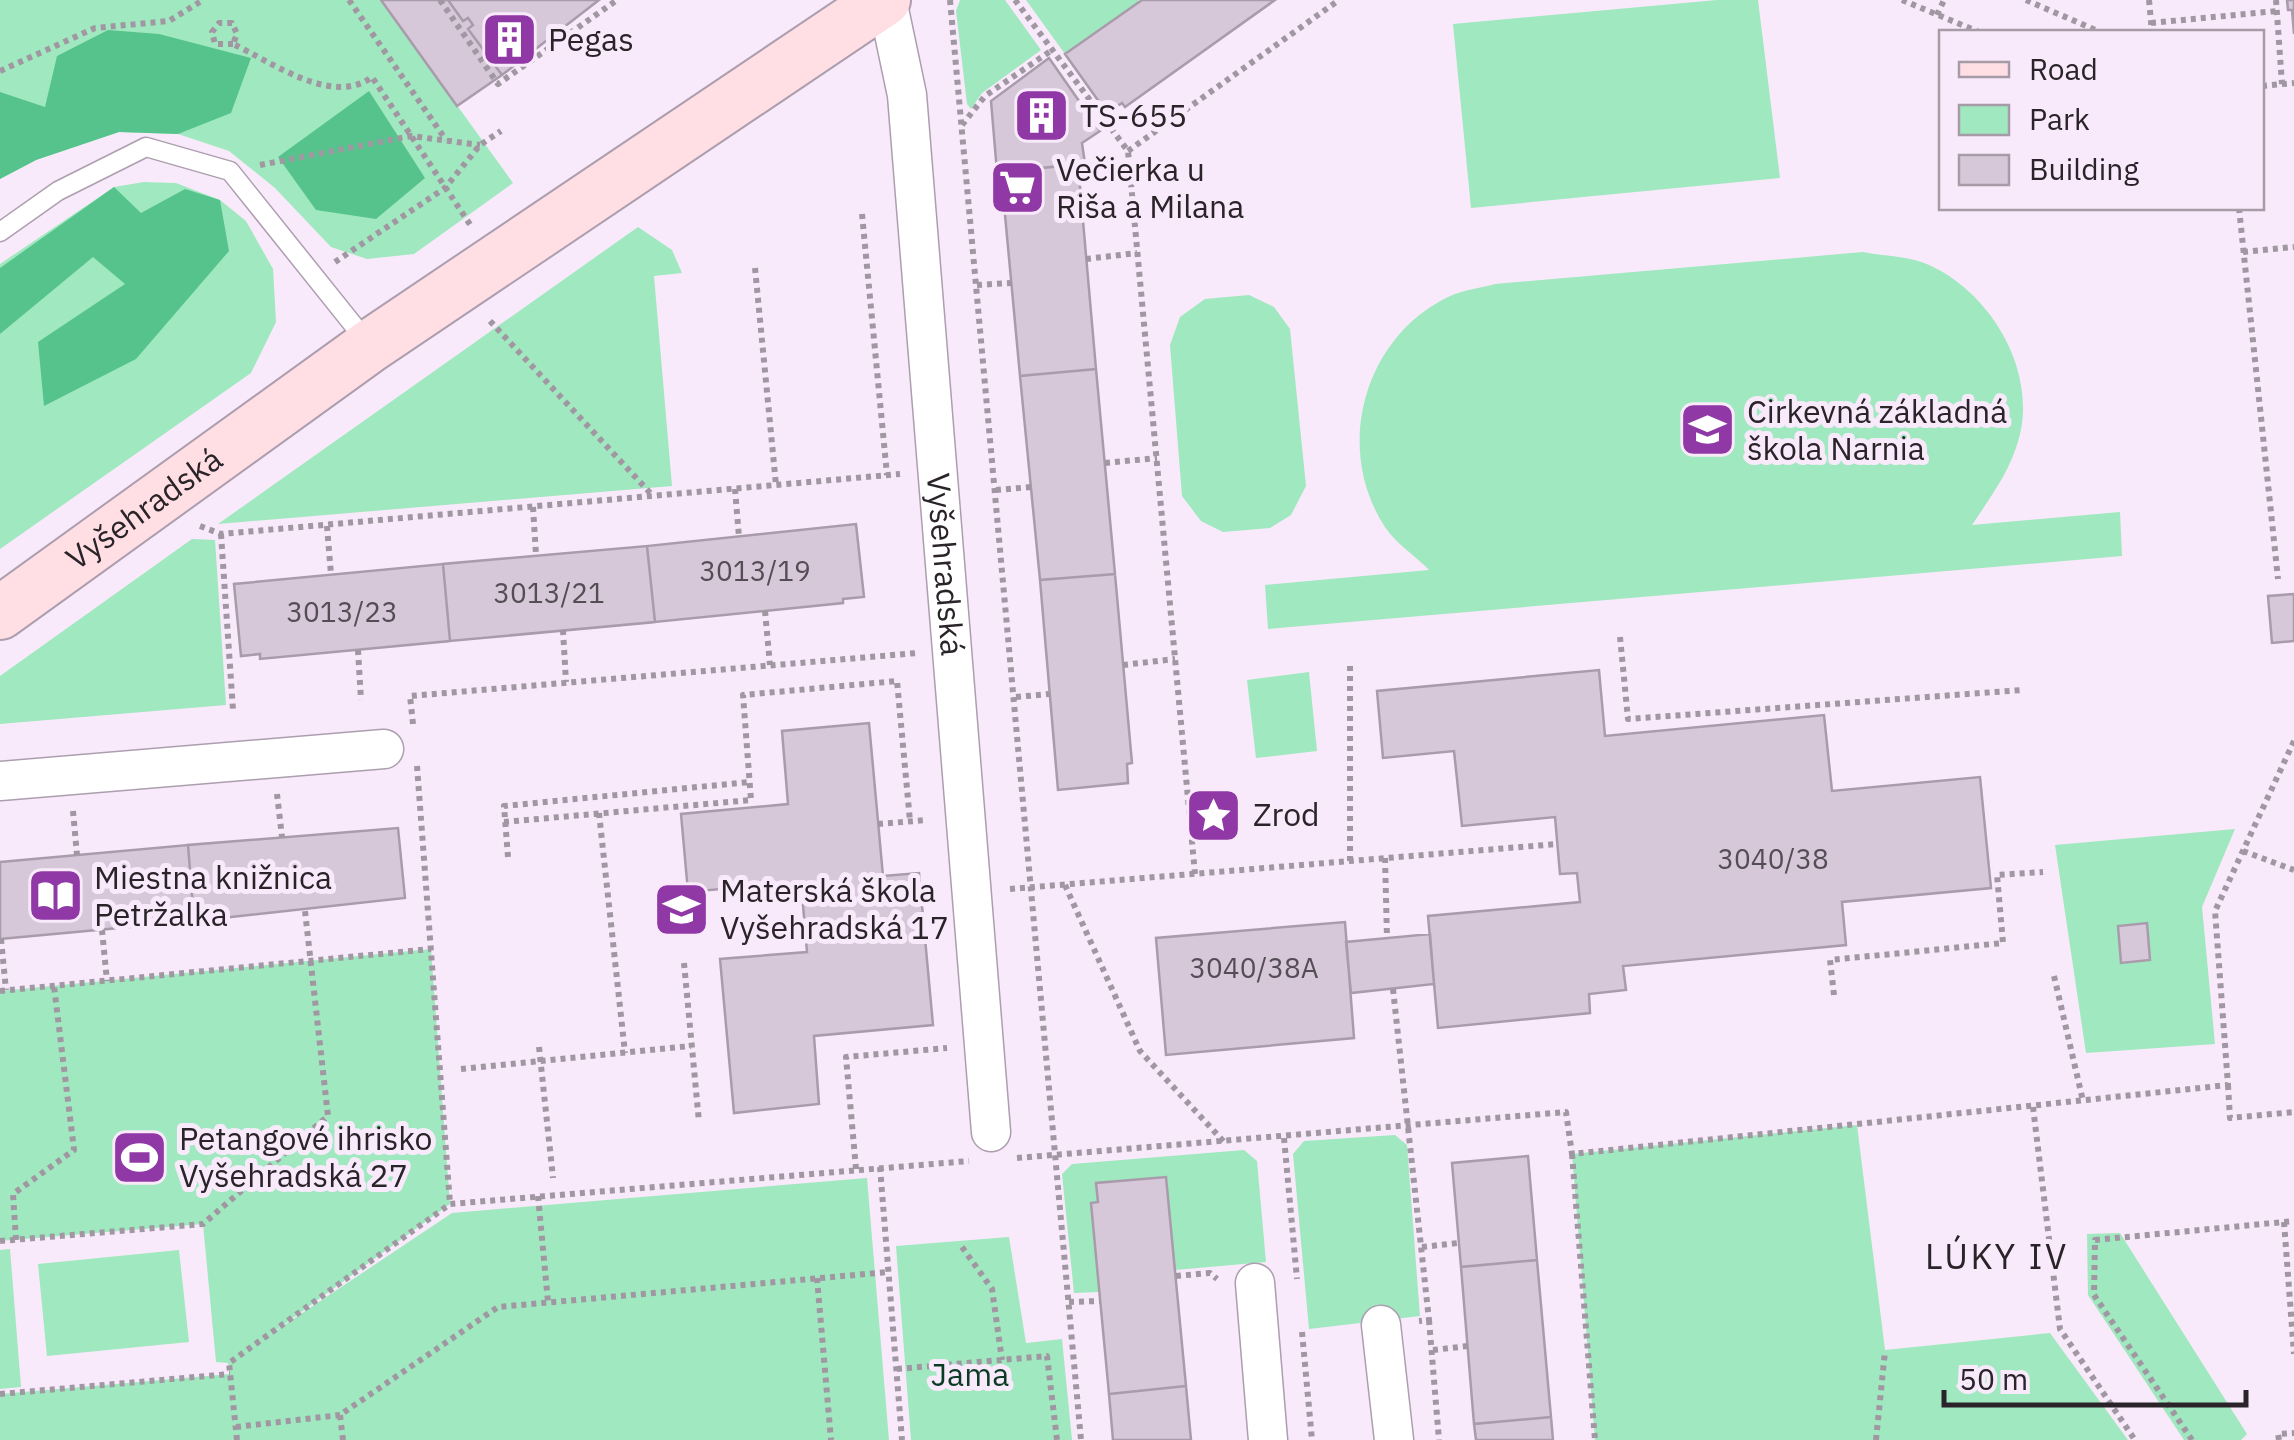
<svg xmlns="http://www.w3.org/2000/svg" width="2294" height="1440" viewBox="0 0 2294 1440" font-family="'IBM Plex Sans',sans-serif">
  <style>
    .green { fill: #a0e8bf }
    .forest { fill: #56c38c }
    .building { fill: #d6c8d8; stroke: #a99bab; stroke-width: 2.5 }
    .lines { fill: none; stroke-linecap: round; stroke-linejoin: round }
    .lane-casing { stroke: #ac9eae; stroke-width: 21 }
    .street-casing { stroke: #ac9eae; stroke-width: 41 }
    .secondary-casing { stroke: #ac9eae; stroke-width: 56 }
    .path { stroke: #a197a3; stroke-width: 6; stroke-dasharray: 5 5; stroke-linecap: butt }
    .lane { stroke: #fff; stroke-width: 18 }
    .street { stroke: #fff; stroke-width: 38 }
    .secondary { stroke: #ffdfe4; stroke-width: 52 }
    .labels { text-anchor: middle; stroke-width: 10; stroke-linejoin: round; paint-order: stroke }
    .number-label { font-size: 28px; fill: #554d56 }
    .poi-label { font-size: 32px; fill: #2a242a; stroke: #f8eafa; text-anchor: start }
    .street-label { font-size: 32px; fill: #2a242a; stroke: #f8eafa }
    .park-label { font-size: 32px; fill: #0c3b25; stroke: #f8eafa }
    .neighbourhood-label { font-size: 35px; letter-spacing: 2.5px; fill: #2a242a; stroke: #f8eafa }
  </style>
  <rect width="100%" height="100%" fill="#f8eafa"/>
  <path class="green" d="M0,0H381L513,183L414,254L367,259L331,247L275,188L229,151L178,134L119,132L36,160L0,179Z
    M960,0H1005L1041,50L982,93L971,109L967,104L956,11Z
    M1026,0H1138L1139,2L1065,54Z
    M1717,0H1758L1780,178L1471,208L1453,24Z
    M144,182L176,183L220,200L246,221L273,269L276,322L251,373L0,549V264L114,187Z
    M638,227L672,250L682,273L654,276L672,486L218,524Z
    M1863,252C1882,256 1906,256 1924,263C1988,288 2038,369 2019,438C2010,472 1991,496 1972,525L2120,512L2122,556L1268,629L1265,585L1429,570C1416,556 1395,543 1385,527C1333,448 1364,336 1450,296C1463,290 1481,288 1495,284Z
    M1249,295L1274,307L1290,329L1306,486L1291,515L1270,528L1223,532L1201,521L1182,496L1170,345L1180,317L1205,299Z
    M192,539L215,540L226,705L0,724V676Z
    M1309,672L1317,751L1256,758L1247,680Z
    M2235,829L2202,907L2215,1044L2086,1053L2055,845Z
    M431,949L450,1204L268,1336L452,1213L867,1178L889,1440H0V1394L230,1374L228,1363L216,1362L203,1224L0,1241V991Z
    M1857,1125L1885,1350L2050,1333L2128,1440H1595L1572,1154Z
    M1395,1135L1407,1145L1420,1316L1309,1329L1293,1154L1304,1141Z
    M1244,1150L1257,1161L1266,1262L1175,1270L1166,1177L1097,1183L1098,1202L1091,1203L1099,1292L1074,1293L1062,1174L1072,1164Z
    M2120,1233L2247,1434L2241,1440H2184L2088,1295L2087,1234Z
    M1009,1237L1026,1343L1062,1339L1072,1440H911L896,1246Z
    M10,1249L21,1387L0,1389V1250Z
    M179,1250L189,1342L47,1356L38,1264Z"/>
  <path class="forest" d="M108,30L159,34L251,58L231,113L178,134L119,132L36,160L0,179V92L45,107L57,56Z
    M369,91L425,178L376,219L316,210L278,157Z
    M114,187L141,213L185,189L220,200L229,251L136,359L44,406L38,342L125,284L93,257L0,334V268Z"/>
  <path class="building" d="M381,0H448L463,21L468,18L473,25L468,29L502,75L457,106Z
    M448,0H599L502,75L468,29L473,25L468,18L463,21Z
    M1142,0H1275L1125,107L1122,103L1107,113L1065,54Z
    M2287,0H2294V34L2292,10H2288Z
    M1049,58L1100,131L1082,143L1085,164L997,172L991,101Z
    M1078,164L1096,369L1020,376L1001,172Z
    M1096,369L1115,574L1040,580L1020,376Z
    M856,524L864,597L843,599V603L655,622L647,546Z
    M647,546L655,622L450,641L443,564Z
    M443,564L450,641L260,659V654L241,656L234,584Z
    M1115,574L1132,763L1127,764L1128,783L1058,790L1040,580Z
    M2294,594V641L2272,643L2268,596Z
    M1599,670L1605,736L1824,715L1832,791L1980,777L1991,888L1842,902L1846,945L1623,966L1626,990L1589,994L1590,1013L1438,1028L1428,916L1580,902L1577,873L1560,874L1555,817L1462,826L1454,751L1383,758L1377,691Z
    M869,723L883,876L919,873L933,1025L814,1036L819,1104L734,1113L720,959L807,952L801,882L688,892L681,814L788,804L782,731Z
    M398,828L405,898L194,921L188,845Z
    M188,845L194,921L0,939V862Z
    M1345,922L1354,1038L1166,1055L1156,938Z
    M2147,923L2150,960L2121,963L2118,926Z
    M1430,934L1434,984L1351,993L1346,942Z
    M1528,1156L1537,1260L1461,1267L1452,1163Z
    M1166,1177L1186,1386L1109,1394L1091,1203L1098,1202L1096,1183Z
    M1537,1260L1551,1417L1474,1424L1461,1267Z
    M1186,1386L1191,1440H1113L1109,1394Z
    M1551,1417L1553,1440H1476L1474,1424Z"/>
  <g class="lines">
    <defs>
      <path id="lane" d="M0,232L58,191L146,147L230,171L367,342"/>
      <g id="street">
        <path id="s1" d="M887,0L907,95L991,1132"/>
        <path d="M0,781L384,749"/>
        <path d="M1255,1283L1268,1440"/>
        <path d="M1381,1325L1394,1440"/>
      </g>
      <g id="secondary">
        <path id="s2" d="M0,613L370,346L884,0"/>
      </g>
    </defs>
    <use href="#lane" class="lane-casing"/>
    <use href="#street" class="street-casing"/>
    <use href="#secondary" class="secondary-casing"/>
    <path class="path" d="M349,0L446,140
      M440,0L498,84L617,0
      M950,0L1081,1440
      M1015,0L1128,151L1195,874
      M1902,0L1979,32
      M2026,0L2100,32
      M2149,0L2152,32
      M2276,0L2282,84
      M1937,15L1944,0
      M2151,23L2277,11
      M233,44H215L212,32L219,23H232L237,34L233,44C270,61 332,107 372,77L471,226
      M0,71L95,28L169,21L203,0
      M2262,86L2294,83
      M962,125L985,96L1052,50
      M1128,151L1339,0
      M260,165L411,136L480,145
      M2239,208L2278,579
      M862,214L887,475
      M2243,252L2294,247
      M1086,259L1137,253
      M335,262L445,188L480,145L501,131
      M755,268L776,485
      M977,285L1011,283
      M490,321L653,496
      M1105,463L1157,458
      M735,489L739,537
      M996,490L1031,487
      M533,507L536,555
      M200,526L221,534L900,474
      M327,526L331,575
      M221,534L233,710
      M765,611L770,665
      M563,630L566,682
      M1620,637L1628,719L2022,690
      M358,650L361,700
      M1123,665L1175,659
      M1016,697L1049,694
      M413,724L410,696L917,653
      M417,766L450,1204
      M277,794L282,837
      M73,811L77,855
      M599,813L625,1053
      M504,822L751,800L743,695L897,681L910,821
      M878,824L927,820
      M2243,851L2294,870
      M508,857L504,806L749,782
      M1385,858L1387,938
      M1350,861V664
      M1065,885L1140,1051L1225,1143
      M1010,889L1557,844
      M102,930L107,981
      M1,939L6,990
      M684,963L699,1122
      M2054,976L2083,1101
      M1393,989L1429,1320L1419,1321
      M0,991L431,949
      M1834,995L1830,960L2003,943L1997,875L2043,872
      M539,1047L553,1178
      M461,1069L691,1046
      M2228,1085L2230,1118L2294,1112
      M2033,1107L2060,1329L2135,1440
      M1284,1138L1297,1279
      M1572,1154L1595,1440
      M1017,1158L1566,1112L1572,1154L2228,1085L2215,911L2294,741
      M880,1167L902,1440
      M856,1169L846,1057L947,1048
      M538,1196L548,1302
      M2284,1222L2294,1354
      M16,1240L13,1194L74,1150L54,986
      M0,1241L203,1224L328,1116L305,911
      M962,1247L992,1289L1002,1360
      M1422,1247L1458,1243
      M1176,1276L1210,1273L1217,1279
      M817,1278L831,1440
      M1069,1302L1100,1301
      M1429,1320L1439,1440
      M1302,1332L1312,1440
      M1433,1350L1468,1346
      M897,1369L1047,1356L1057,1440
      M0,1394L230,1374
      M236,1427L340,1415
      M237,1440L229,1363L450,1204L969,1161
      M343,1440L340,1415L498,1307L888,1272
      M1876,1440L1885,1351
      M2192,1440L2094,1295L2095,1240L2294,1221
      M2279,1440L2278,1434L2294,1433"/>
    <use href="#lane" class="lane"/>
    <use href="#street" class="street"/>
    <use href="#secondary" class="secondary"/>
  </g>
  <defs>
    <symbol id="building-square" viewBox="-11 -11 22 22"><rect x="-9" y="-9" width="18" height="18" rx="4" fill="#9039a6" stroke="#f8eafa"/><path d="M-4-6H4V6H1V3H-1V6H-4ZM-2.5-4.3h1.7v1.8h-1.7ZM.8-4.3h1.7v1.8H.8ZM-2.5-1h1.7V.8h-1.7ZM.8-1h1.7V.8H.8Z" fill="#fff"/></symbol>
    <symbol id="supermarket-square" viewBox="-11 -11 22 22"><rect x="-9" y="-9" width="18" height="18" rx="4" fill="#9039a6" stroke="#f8eafa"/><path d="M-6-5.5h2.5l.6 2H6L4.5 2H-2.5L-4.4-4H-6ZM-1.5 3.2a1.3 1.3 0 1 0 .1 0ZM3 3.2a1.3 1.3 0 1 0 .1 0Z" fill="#fff"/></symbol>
    <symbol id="school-square" viewBox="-11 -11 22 22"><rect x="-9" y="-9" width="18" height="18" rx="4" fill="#9039a6" stroke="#f8eafa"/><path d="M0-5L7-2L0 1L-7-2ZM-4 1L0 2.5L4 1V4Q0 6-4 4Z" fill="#fff"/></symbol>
    <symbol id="sight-square" viewBox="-11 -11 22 22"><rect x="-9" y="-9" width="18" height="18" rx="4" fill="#9039a6" stroke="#f8eafa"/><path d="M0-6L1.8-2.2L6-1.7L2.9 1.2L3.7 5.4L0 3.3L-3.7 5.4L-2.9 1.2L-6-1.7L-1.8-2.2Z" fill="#fff"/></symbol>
    <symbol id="library-square" viewBox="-11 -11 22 22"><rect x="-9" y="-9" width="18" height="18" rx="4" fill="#9039a6" stroke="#f8eafa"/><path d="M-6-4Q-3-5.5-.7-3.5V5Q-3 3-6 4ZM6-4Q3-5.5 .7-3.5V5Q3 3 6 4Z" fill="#fff"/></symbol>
    <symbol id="stadium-square" viewBox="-11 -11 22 22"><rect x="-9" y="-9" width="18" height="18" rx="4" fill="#9039a6" stroke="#f8eafa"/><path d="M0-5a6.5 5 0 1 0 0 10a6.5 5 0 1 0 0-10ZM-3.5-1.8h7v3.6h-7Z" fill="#fff"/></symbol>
  </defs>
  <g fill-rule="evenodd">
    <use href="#building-square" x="478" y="8" width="63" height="63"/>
    <use href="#building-square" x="1010" y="84" width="63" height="63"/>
    <use href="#supermarket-square" x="986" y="156" width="63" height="63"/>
    <use href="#school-square" x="1676" y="398" width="63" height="63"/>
    <use href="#sight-square" x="1182" y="784" width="63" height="63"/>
    <use href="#library-square" x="24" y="864" width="63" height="63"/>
    <use href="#school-square" x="650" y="878" width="63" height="63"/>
    <use href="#stadium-square" x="108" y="1126" width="63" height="63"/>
  </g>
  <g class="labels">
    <g class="number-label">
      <text x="755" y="581">3013/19</text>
      <text x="549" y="603">3013/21</text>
      <text x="342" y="622">3013/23</text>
      <text x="1773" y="869">3040/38</text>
      <text x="1254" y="978">3040/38A</text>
    </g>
    <g class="poi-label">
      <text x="548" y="51">Pegas</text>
      <text x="1080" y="127">TS-655</text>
      <text x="1056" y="181">Večierka u<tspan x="1056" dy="37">Riša a Milana</tspan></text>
      <text x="1747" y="423">Cirkevná základná<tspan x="1747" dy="37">škola Narnia</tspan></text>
      <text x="1253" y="826">Zrod</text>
      <text x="94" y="889">Miestna knižnica<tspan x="94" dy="37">Petržalka</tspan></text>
      <text x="720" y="902">Materská škola<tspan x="720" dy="37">Vyšehradská 17</tspan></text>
      <text x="179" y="1150">Petangové ihrisko<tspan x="179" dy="37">Vyšehradská 27</tspan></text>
    </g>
    <g class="street-label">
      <text dy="11" stroke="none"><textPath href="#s2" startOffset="178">Vyšehradská</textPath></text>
      <text dy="11" stroke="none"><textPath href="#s1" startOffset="568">Vyšehradská</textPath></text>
    </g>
    <g class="park-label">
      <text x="970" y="1386">Jama</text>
    </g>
    <g class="neighbourhood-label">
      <text x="1997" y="1269">LÚKY IV</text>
    </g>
  </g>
  <rect x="1939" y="30" width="325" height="180" fill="#f8eafa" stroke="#a69ba7" stroke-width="2.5"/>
  <rect x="1959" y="62" width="50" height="15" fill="#ffdfe4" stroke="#a69ba7" stroke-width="2.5"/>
  <text x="2029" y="80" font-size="30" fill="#2a242a">Road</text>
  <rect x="1959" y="105" width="50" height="30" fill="#a0e8bf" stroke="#a69ba7" stroke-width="2.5"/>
  <text x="2029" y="130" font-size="30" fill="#2a242a">Park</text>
  <rect x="1959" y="155" width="50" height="30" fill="#d6c8d8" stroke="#a69ba7" stroke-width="2.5"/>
  <text x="2029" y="180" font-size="30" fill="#2a242a">Building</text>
  <path d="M1944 1390v15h302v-15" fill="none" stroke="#2a242a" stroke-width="5"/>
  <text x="1959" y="1390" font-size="30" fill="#2a242a" stroke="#f8eafa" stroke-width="8" paint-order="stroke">50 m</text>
</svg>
